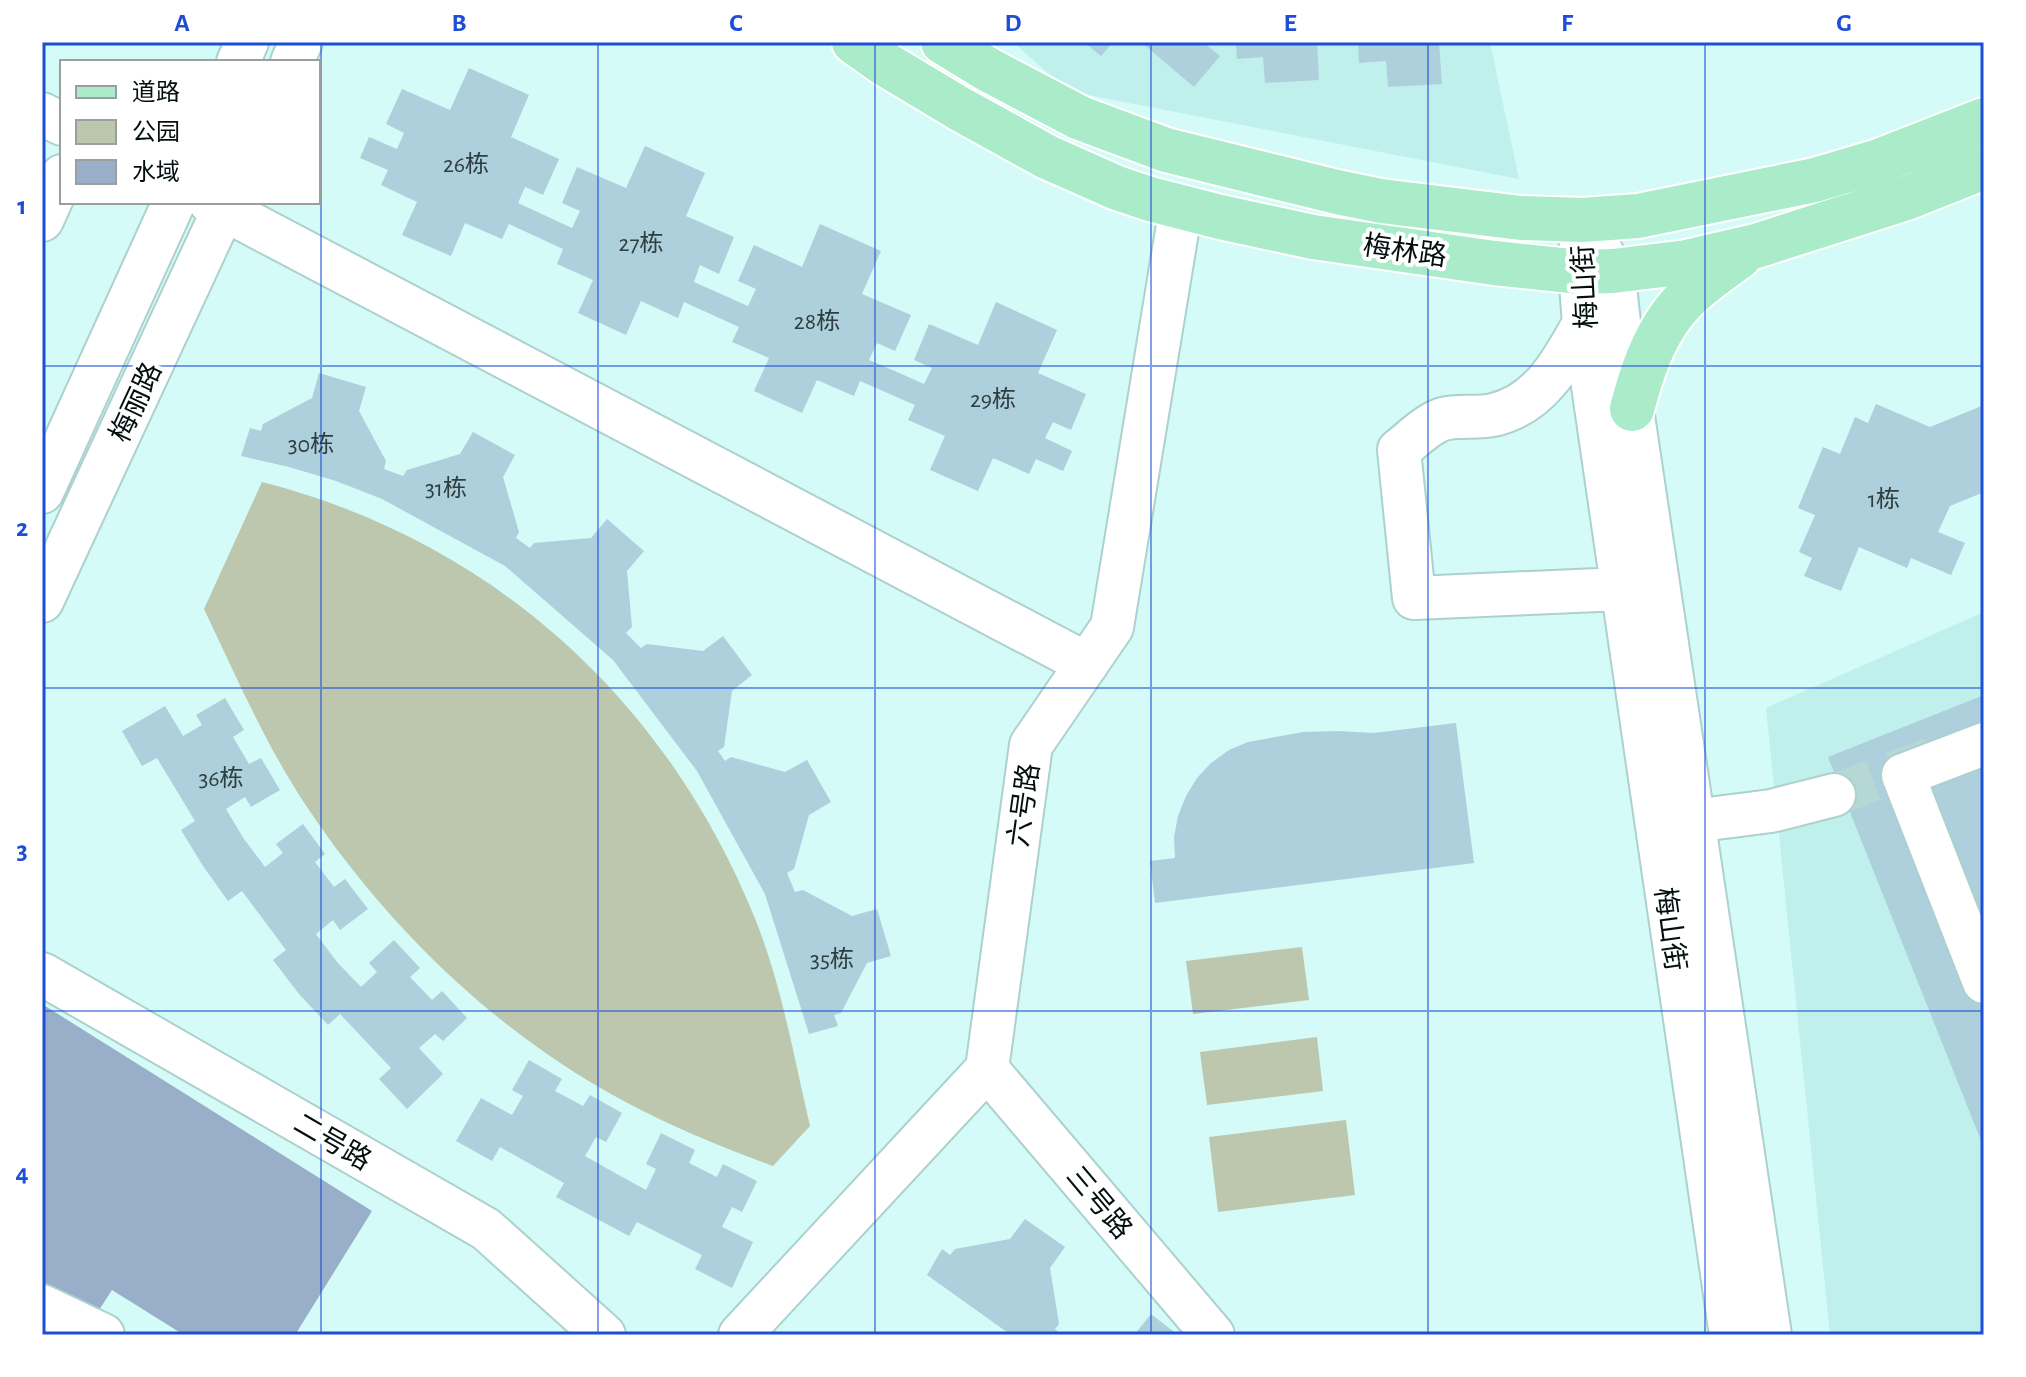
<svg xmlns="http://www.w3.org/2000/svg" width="2026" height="1377" viewBox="0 0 2026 1377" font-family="'Alegreya Sans','Noto Sans SC',sans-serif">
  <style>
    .built { fill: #c0f0ec }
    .green { fill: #bcc7ae }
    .water { fill: #98aec9 }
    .building { fill: #aecfdc }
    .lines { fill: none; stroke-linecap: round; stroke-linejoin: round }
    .minor-tunnel { stroke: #b5d8d4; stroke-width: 42; stroke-dasharray: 42 21; stroke-linecap: butt }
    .minor-casing { stroke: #acd1ce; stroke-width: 46 }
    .major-casing { stroke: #fff; stroke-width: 48 }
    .minor { stroke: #fff; stroke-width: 42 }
    .major { stroke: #aaecc9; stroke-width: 44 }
    .grid { fill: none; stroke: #1d4ed8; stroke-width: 2; stroke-opacity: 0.55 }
    .labels { text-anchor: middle; stroke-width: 8; stroke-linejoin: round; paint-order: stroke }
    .number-label { font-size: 24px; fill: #2e3f42 }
    .street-label { font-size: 28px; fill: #030f0e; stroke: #fff }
    .neatline { fill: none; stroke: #1d4ed8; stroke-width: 3 }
    .grid-label { font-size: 26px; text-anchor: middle; font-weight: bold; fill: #1d4ed8 }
  </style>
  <rect width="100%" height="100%" fill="#d4fbf7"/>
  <path class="built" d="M1013,42H1490L1519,179L1068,91Z
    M1984,612V1335H1830L1766,708Z"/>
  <path class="green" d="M262,482C493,541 668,701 756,921C782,986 794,1058 810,1126L773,1166C730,1150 687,1133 645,1112C508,1044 392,934 307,807C266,746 236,676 204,609Z
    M1302,947L1309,1000L1193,1014L1186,961Z
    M1317,1037L1323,1091L1207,1105L1200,1052Z
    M1346,1120L1355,1195L1218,1212L1209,1137Z"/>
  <path class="water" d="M42,1004L372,1211L295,1335H184L112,1290L92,1321L42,1289Z"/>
  <path class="building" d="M1084,42H1113L1101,56Z
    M1141,42H1203L1220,56L1194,87Z
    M1236,42H1317L1319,80L1265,83L1263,57L1237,59Z
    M1358,42H1439L1442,84L1388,87L1386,61L1359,63Z
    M469,68L529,95L511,137L559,159L543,195L525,187L518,203L572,228L580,211L562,203L577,167L626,188L645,146L705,173L686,216L734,237L719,274L700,265L694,282L748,306L756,289L738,281L754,245L802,267L820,224L881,251L862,294L911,315L895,351L877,343L869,360L897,372L924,384L932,368L914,360L929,324L978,345L996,302L1057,330L1038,373L1086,394L1071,430L1053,422L1045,438L1072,451L1063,471L1036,459L1029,474L993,458L978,491L930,470L945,436L908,420L915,405L860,381L854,396L817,380L802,413L754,391L769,358L732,342L739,327L684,302L678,318L641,301L626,335L578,313L593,280L557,264L563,249L509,224L502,239L465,223L451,256L402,235L417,202L381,185L388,170L360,158L369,137L397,149L404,133L386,124L402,89L450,110Z
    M319,373L366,387L359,411L386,461L384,469L403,476L407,470L460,454L473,432L515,455L503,477L519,532L516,538L530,548L534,543L591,538L607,519L644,551L627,571L632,627L626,633L641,648L647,644L703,651L723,636L752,675L732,691L724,747L718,751L725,761L731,757L785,772L807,760L831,802L809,815L794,869L787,873L795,892L803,890L852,916L877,909L891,956L867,963L841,1013L834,1015L838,1026L809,1034L765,894L697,771L613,660L505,566L382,499L336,481L289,467L241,456L250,428L261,431L263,424L312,398Z
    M1876,404L1930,427L1984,405V492L1950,506L1938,532L1965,543L1951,575L1911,558L1907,568L1859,547L1841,591L1804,576L1812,558L1799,552L1815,515L1798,508L1823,447L1840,454L1855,417L1868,423Z
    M1984,695V1148L1828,757Z
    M225,698L244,730L233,737L249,764L261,758L280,790L251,807L245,797L226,809L244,839L265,867L283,853L276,844L303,824L325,854L315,862L334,887L345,879L368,909L340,930L333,920L316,934L337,962L361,987L377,972L369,963L394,940L420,968L410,977L432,1000L442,991L467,1018L443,1041L435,1034L419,1048L443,1074L407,1109L379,1079L391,1068L340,1014L328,1025L299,994L273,960L286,950L242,891L228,901L203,866L181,830L195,821L157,758L142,766L122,731L165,706L183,736L202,725L196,715Z
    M1456,723L1474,863L1155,903L1150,861L1175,858L1174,837L1178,816L1186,796L1197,778L1211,763L1229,750L1248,742L1303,732L1339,731L1374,733Z
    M529,1060L562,1079L555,1091L583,1106L590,1095L622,1113L606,1142L596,1137L585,1156L615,1173L646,1190L656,1169L646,1164L661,1133L695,1150L689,1163L717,1177L723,1164L757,1181L742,1212L732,1207L722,1227L753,1242L732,1288L695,1269L702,1255L637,1222L629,1236L556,1197L564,1183L500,1147L492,1161L456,1141L481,1098L512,1115L523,1096L512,1090Z
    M1025,1219L1065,1247L1050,1268L1059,1324L1055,1329L1062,1335H1011L927,1275L942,1249L950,1255L955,1249L1010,1239Z
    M1151,1314L1178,1335H1134Z"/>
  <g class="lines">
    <path class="minor-tunnel" d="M1834,795L1938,756"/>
    <defs>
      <path id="minor" d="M238,62L247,42
        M292,62L301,42
        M42,114L62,124
        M210,202L1087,664
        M42,220L62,176
        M1582,220L1613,271L1619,322L1770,1335
        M1581,238L1580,272L1584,324L1731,1335
        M1588,316C1565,357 1543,404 1493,415C1477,419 1452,414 1438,421C1424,427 1411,441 1399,450L1414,598L1621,589
        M42,492L174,202
        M42,601L227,202
        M1984,744L1903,775L1984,982
        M1693,821L1771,811L1834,795
        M42,974L486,1229L604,1335
        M987,1069L1213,1335
        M42,1306L103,1335
        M740,1335L987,1069L1031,745L1112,627L1181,207"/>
      <path id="major" d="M854,42L885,64L960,109L1047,157L1117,188L1150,199L1220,217L1313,237L1494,263L1580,272L1613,271L1687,262L1756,246L1906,198L1984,167
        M943,42L987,69L1080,118L1166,150L1337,192L1381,201L1521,218L1582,220L1638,216L1815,180L1879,161L1984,120
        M1632,409C1641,375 1652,340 1674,312C1692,289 1717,273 1740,256"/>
    </defs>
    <use href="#minor" class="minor-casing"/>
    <use href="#major" class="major-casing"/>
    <use href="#minor" class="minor"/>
    <use href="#major" class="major"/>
  </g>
  <path class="grid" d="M321,42V1335M598,42V1335M875,42V1335M1151,42V1335M1428,42V1335M1705,42V1335M42,366H1984M42,688H1984M42,1011H1984"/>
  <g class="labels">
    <g class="number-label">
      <text x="466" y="172">26栋</text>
      <text x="641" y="251">27栋</text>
      <text x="817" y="329">28栋</text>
      <text x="993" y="407">29栋</text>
      <text x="311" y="452">30栋</text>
      <text x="446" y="496">31栋</text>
      <text x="1884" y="507">1栋</text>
      <text x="221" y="786">36栋</text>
      <text x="832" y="967">35栋</text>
    </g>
    <g class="street-label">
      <text transform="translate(1405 250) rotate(8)" y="10">梅林路</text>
      <text transform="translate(1584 287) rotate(-93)" y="10">梅山街</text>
      <text transform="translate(135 402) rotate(-65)" y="10">梅丽路</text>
      <text transform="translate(1023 805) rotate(-82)" y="10">六号路</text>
      <text transform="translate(1671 929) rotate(82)" y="10">梅山街</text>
      <text transform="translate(333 1141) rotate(30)" y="10">二号路</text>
      <text transform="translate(1100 1202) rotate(50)" y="10">三号路</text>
    </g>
  </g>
  <rect width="2026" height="1377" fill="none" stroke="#ffffff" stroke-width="88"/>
  <rect x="60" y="60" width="260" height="144" fill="#ffffff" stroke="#9a9f9f" stroke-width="2"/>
  <rect x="76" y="86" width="40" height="12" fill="#aaecc9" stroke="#9a9f9f" stroke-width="2"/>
  <text x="132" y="100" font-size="24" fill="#030f0e">道路</text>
  <rect x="76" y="120" width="40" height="24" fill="#bcc7ae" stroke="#9a9f9f" stroke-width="2"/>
  <text x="132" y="140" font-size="24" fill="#030f0e">公园</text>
  <rect x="76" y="160" width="40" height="24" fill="#98aec9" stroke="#9a9f9f" stroke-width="2"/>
  <text x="132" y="180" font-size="24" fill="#030f0e">水域</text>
  <rect x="44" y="44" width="1938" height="1289" class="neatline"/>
  <g class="grid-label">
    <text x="182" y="31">A</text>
    <text x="459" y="31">B</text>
    <text x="736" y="31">C</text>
    <text x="1013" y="31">D</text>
    <text x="1290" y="31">E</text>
    <text x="1567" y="31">F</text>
    <text x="1844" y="31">G</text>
    <text x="22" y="214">1</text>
    <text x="22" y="536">2</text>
    <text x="22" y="859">3</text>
    <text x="22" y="1181">4</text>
  </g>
</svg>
